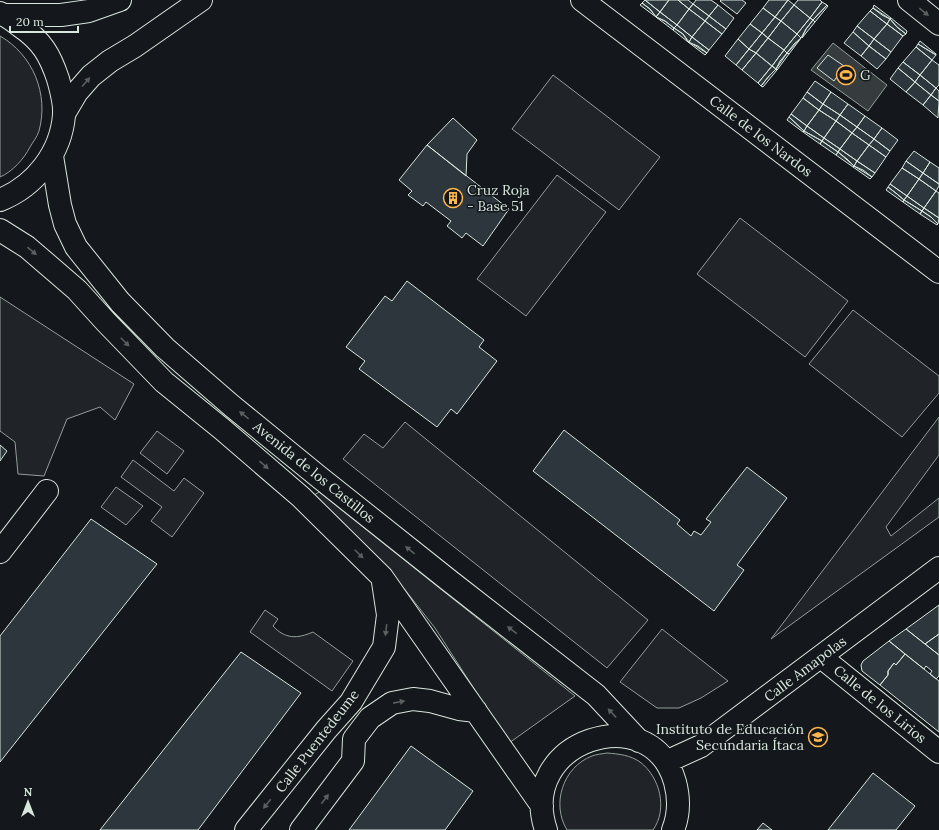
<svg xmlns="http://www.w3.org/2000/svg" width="939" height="830" viewBox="0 0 939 830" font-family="Lora,serif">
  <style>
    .green { fill: #202428; stroke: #939e99 }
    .water { fill: #363b3e; stroke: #939e99 }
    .building { fill: #2c363c; stroke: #d8e6dc }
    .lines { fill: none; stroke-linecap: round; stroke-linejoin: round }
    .minor-casing { stroke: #d8e6dc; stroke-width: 24 }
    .major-casing { stroke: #d8e6dc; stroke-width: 24 }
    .highway-casing { stroke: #d8e6dc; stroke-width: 24 }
    .minor { stroke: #14181c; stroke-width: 22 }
    .major { stroke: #14181c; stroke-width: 22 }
    .highway { stroke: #14181c; stroke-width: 22 }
    .oneway { fill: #59605f }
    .labels { text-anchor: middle; stroke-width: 3; stroke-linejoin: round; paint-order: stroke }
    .poi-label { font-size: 14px; fill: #d8e6dc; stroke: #14181c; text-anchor: start }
    .street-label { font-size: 14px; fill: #d8e6dc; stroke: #14181c }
  </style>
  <rect width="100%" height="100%" fill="#14181c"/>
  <path class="green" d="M0,36C33,55 49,94 39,131C37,137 33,142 30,147C24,159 12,172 0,177Z
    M553,75L660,157L619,210L512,129Z
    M557,175L606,212L526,316L477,279Z
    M740,218L848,301L805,357L697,274Z
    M0,297L134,384L115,420L100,407L67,419L44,476L18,474L15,442L0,431Z
    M853,310L939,376V393L902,437L809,364Z
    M939,417V455L886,527L891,536L939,498V517L771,639Z
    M405,422L648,620L607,668L343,459L364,434L383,448Z
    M157,431L184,451L167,474L140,453Z
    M133,460L174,491L184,478L204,493L172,537L151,521L162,507L121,477Z
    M116,487L143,506L126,525L101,507Z
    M319,492L575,696L509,743L435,628L391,572L314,495Z
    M265,610L278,619L273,626C285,639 297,639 313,632L353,661L332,691L250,632Z
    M662,629L728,681L701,698L679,708H657L620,682Z
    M607,753C619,754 630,755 640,762C660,777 668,809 653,830H567C551,804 563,767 592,756C597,754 602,754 607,753Z"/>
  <path class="water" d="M833,43L887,85L868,111L811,70Z"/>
  <path class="building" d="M645,0L660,12L656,17L650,9L642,3Z
    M645,0H669L660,12Z
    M669,0H678L689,9L677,25L660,12Z
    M678,0H688L693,4L689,9Z
    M696,0H711L718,5L709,16L693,4Z
    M721,0H742L746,3L737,14L720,1Z
    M769,0H788L775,17L763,8Z
    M788,0L794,5L781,21L775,17Z
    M798,0H820L822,2L810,18L794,5Z
    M822,2L827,5L813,20L810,18Z
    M642,3L650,9L656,17L640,5Z
    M693,4L709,16L705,21L689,9Z
    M718,5L734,18L726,29L709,16Z
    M794,5L810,18L797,34L781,21Z
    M827,5L828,6L815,22L813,20Z
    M874,5L891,18L890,19L882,15L873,8Z
    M763,8L775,17L762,33L750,24Z
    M873,8L890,19L887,24L870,11Z
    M689,9L705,21L692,37L677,25Z
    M870,11L887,24L874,39L857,26Z
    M660,12L677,25L674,28L665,21L656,17Z
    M709,16L726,29L722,34L705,21Z
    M656,17L665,21L674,28L673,30Z
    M775,17L781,21L768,38L762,33Z
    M810,18L813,20L806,29L801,38L797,34Z
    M891,18L907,31L906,34L897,27L890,19Z
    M890,19L897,27L906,34L903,36L887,24Z
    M813,20L815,22L802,38L806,29Z
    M705,21L722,34L709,50L692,37Z
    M781,21L797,34L784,50L768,38Z
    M750,24L762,33L749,49L738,39Z
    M887,24L903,36L891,52L874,39Z
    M677,25L692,37L689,42L683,34L674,28Z
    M857,26L874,39L869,46L853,32Z
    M674,28L683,34L688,42L673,30Z
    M853,32L869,46L861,56L844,43Z
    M762,33L768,38L756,53L749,49Z
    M797,34L801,38L787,53L784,50Z
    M692,37L709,50L707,53L689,42Z
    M768,38L784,50L772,66L756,53Z
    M801,38L789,54L787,53L794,44Z
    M738,39L749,49L736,65L725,56Z
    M874,39L891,52L886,59L869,46Z
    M920,41L936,54V55L918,44Z
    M688,42L698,46L707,53L705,55Z
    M918,44L936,55L932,60L916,47Z
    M869,46L886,59L877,69L861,56Z
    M916,47L932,60L920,75L903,62Z
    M749,49L756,53L742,70L736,65Z
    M784,50L787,53L776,69L772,66Z
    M756,53L772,66L758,83L742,70Z
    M787,53L789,54L777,70L776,69L780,61Z
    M828,55L844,66L834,81L817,68Z
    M932,60L939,65V85L936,88L920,75Z
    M903,62L920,75L915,82L898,68Z
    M772,66L776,69L769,76L761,86L758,83Z
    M898,68L915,82L906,92L890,79Z
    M776,69L777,70L763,87L761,86L769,76Z
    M920,75L936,88L931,95L915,82Z
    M815,81L831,92L823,104L807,92Z
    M915,82L931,95L923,105L906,92Z
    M936,88L939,91V101L931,95Z
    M807,92L823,104L819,110L803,98Z
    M831,92L848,104L840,115L823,104Z
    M931,95L939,101L938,118L923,105Z
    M803,98L819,110L807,126L791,114Z
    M823,104L840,115L836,121L819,110Z
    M848,104L865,116L857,127L840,115Z
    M819,110L836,121L824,138L807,126Z
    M791,114L807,126L804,131L789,117Z
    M840,115L857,127L852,133L836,121Z
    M865,116L882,128L874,139L857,127Z
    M789,117L804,131L803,132L787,120Z
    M453,118L477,140L467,154L466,176L427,145Z
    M836,121L852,133L840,149L824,138Z
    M807,126L824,138L822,141L804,131Z
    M857,127L874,139L869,145L852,133Z
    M882,128L898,140L890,151L874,139Z
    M804,131L822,141L820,144L803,132Z
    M852,133L869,145L857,161L840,149Z
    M824,138L840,149L838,152L822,141Z
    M874,139L890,151L886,157L869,145Z
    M822,141L838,152L836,155L820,144Z
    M427,145L509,209L483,246L466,233L462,238L447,226L451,221L426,202L423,206L408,195L412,191L399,180Z
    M869,145L886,157L875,173L857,161Z
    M840,149L857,161L854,166L838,152Z
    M914,151L930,162L923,173L906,161Z
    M838,152L847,159L854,166L853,167L836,155Z
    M857,161L875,173L872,177L854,166Z
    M906,161L923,173L919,179L902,168Z
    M930,162L939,168V184L923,173Z
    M854,166L863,170L872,177L870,179L853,167Z
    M902,168L919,179L907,196L890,184Z
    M923,173L939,184V186L936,191L919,179Z
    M919,179L936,191L924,208L907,196Z
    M890,184L907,196L904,200L897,194L888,187Z
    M888,187L897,194L904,200L903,202L886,190Z
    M936,191L939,193V218L924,208Z
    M907,196L924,208L922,211L904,200Z
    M904,200L922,211L920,214L903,202Z
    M924,208L939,218L938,224L931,217L922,211Z
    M922,211L931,217L938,224L937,225L920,214Z
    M407,281L484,340L479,347L497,361L457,414L451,409L437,427L359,369L365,361L346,347L385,296L392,301Z
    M564,430L680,520L677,524L691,536L694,531L701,535L711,522L706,519L747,467L787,498L737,565L744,570L714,611L533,471Z
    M0,445L7,451L0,461Z
    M91,519L157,564L0,762V636Z
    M939,605V634L925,644L906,629Z
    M906,629L939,655V676L936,679L930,674L932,671L926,666L924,669L889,641Z
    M939,634V655L925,644Z
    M889,641L905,654L896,665L894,663L888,671V675L880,685L862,671L861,665L863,661Z
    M241,652L301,693L198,830H100Z
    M905,654L939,681V732L880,685L888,675V671L894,663L896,665Z
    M411,746L473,791L445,830H349Z
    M873,773L915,806L896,830H828Z
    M763,823L772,830H757Z"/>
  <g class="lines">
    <defs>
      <path id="minor" d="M582,0L939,272
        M909,0L939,24
        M52,156L60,205L65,224L76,247L120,302L165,348L232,406L319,477L451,582L596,695L639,741
        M0,230L27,247L77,290L106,322L164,382L222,429L301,497L382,577L542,806
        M0,552L47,491
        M821,657L939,752
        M666,762L701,746L939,568
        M246,830L326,730L351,702L384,647L388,615L383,582
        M301,830L353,761L354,739L370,718L392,703L413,699L430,701L459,709L476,711
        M546,830C516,740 651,697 675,782C679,797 679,815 673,830"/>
      <path id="major" d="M0,13C7,16 14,21 20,26C42,41 50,55 58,79C61,90 65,103 64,115C61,153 35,186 0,200"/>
      <path id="highway" d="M4,15H61L89,11L120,0
        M64,114L77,92L91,76L110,61L135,46L201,0"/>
    </defs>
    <use href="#minor" class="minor-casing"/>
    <use href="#major" class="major-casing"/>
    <use href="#highway" class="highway-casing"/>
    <use href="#minor" class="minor"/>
    <use href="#major" class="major"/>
    <use href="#highway" class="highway"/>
  </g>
  <defs><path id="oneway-solid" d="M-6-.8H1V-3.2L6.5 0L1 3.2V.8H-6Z"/></defs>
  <g class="oneway">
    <use href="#oneway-solid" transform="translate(924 12) rotate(39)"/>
    <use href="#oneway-solid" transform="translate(86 82) rotate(-49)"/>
    <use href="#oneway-solid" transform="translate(32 251) rotate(40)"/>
    <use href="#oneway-solid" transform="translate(125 342) rotate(45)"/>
    <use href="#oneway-solid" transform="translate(244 415) rotate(-141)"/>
    <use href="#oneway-solid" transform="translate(264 465) rotate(41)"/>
    <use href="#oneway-solid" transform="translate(410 550) rotate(-141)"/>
    <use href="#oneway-solid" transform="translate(359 554) rotate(45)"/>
    <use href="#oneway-solid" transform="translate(386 630) rotate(97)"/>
    <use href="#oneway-solid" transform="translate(512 630) rotate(-142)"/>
    <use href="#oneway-solid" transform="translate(399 702) rotate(-11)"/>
    <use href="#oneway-solid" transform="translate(612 713) rotate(-133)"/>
    <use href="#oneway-solid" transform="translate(325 799) rotate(-53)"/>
    <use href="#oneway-solid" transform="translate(267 804) rotate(128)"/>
  </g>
  <defs>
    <symbol id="stadium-ring" viewBox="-11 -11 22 22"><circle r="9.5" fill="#14181c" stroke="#ffb74d" stroke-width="1.5"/><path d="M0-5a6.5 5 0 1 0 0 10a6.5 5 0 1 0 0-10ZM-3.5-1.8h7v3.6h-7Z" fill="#ffb74d"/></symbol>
    <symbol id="building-ring" viewBox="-11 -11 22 22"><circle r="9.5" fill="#14181c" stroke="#ffb74d" stroke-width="1.5"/><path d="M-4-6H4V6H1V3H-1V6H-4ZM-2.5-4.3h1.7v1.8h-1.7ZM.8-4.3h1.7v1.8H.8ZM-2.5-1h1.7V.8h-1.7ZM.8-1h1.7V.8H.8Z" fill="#ffb74d"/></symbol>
    <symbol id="school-ring" viewBox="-11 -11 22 22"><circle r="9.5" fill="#14181c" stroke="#ffb74d" stroke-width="1.5"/><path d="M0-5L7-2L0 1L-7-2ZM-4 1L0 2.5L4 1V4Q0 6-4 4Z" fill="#ffb74d"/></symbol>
  </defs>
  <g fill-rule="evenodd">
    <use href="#stadium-ring" x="835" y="64" width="22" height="22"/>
    <use href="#building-ring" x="442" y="187" width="22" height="22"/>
    <use href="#school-ring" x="807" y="726" width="22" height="22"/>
  </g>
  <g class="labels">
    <g class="poi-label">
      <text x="860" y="80">G</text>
      <text x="467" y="195">Cruz Roja<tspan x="467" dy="16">- Base 51</tspan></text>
      <text x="804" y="734" text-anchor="end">Instituto de Educación<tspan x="804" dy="16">Secundaria Ítaca</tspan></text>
    </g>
    <g class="street-label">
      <text transform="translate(761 136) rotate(37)" y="5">Calle de los Nardos</text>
      <text transform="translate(314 472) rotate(39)" y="5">Avenida de los Castillos</text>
      <text transform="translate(805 669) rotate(-37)" y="5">Calle Amapolas</text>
      <text transform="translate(880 704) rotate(39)" y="5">Calle de los Lirios</text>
      <text transform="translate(317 741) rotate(-52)" y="5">Calle Puentedeume</text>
    </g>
  </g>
  <g transform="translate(28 802)" stroke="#14181c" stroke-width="3" paint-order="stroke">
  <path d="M0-3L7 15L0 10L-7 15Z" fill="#d8e6dc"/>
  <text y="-6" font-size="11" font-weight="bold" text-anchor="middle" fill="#d8e6dc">N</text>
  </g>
  <path d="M10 26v6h68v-6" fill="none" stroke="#d8e6dc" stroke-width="2"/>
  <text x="16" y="26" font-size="12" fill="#d8e6dc" stroke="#14181c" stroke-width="3" paint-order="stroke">20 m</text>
</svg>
